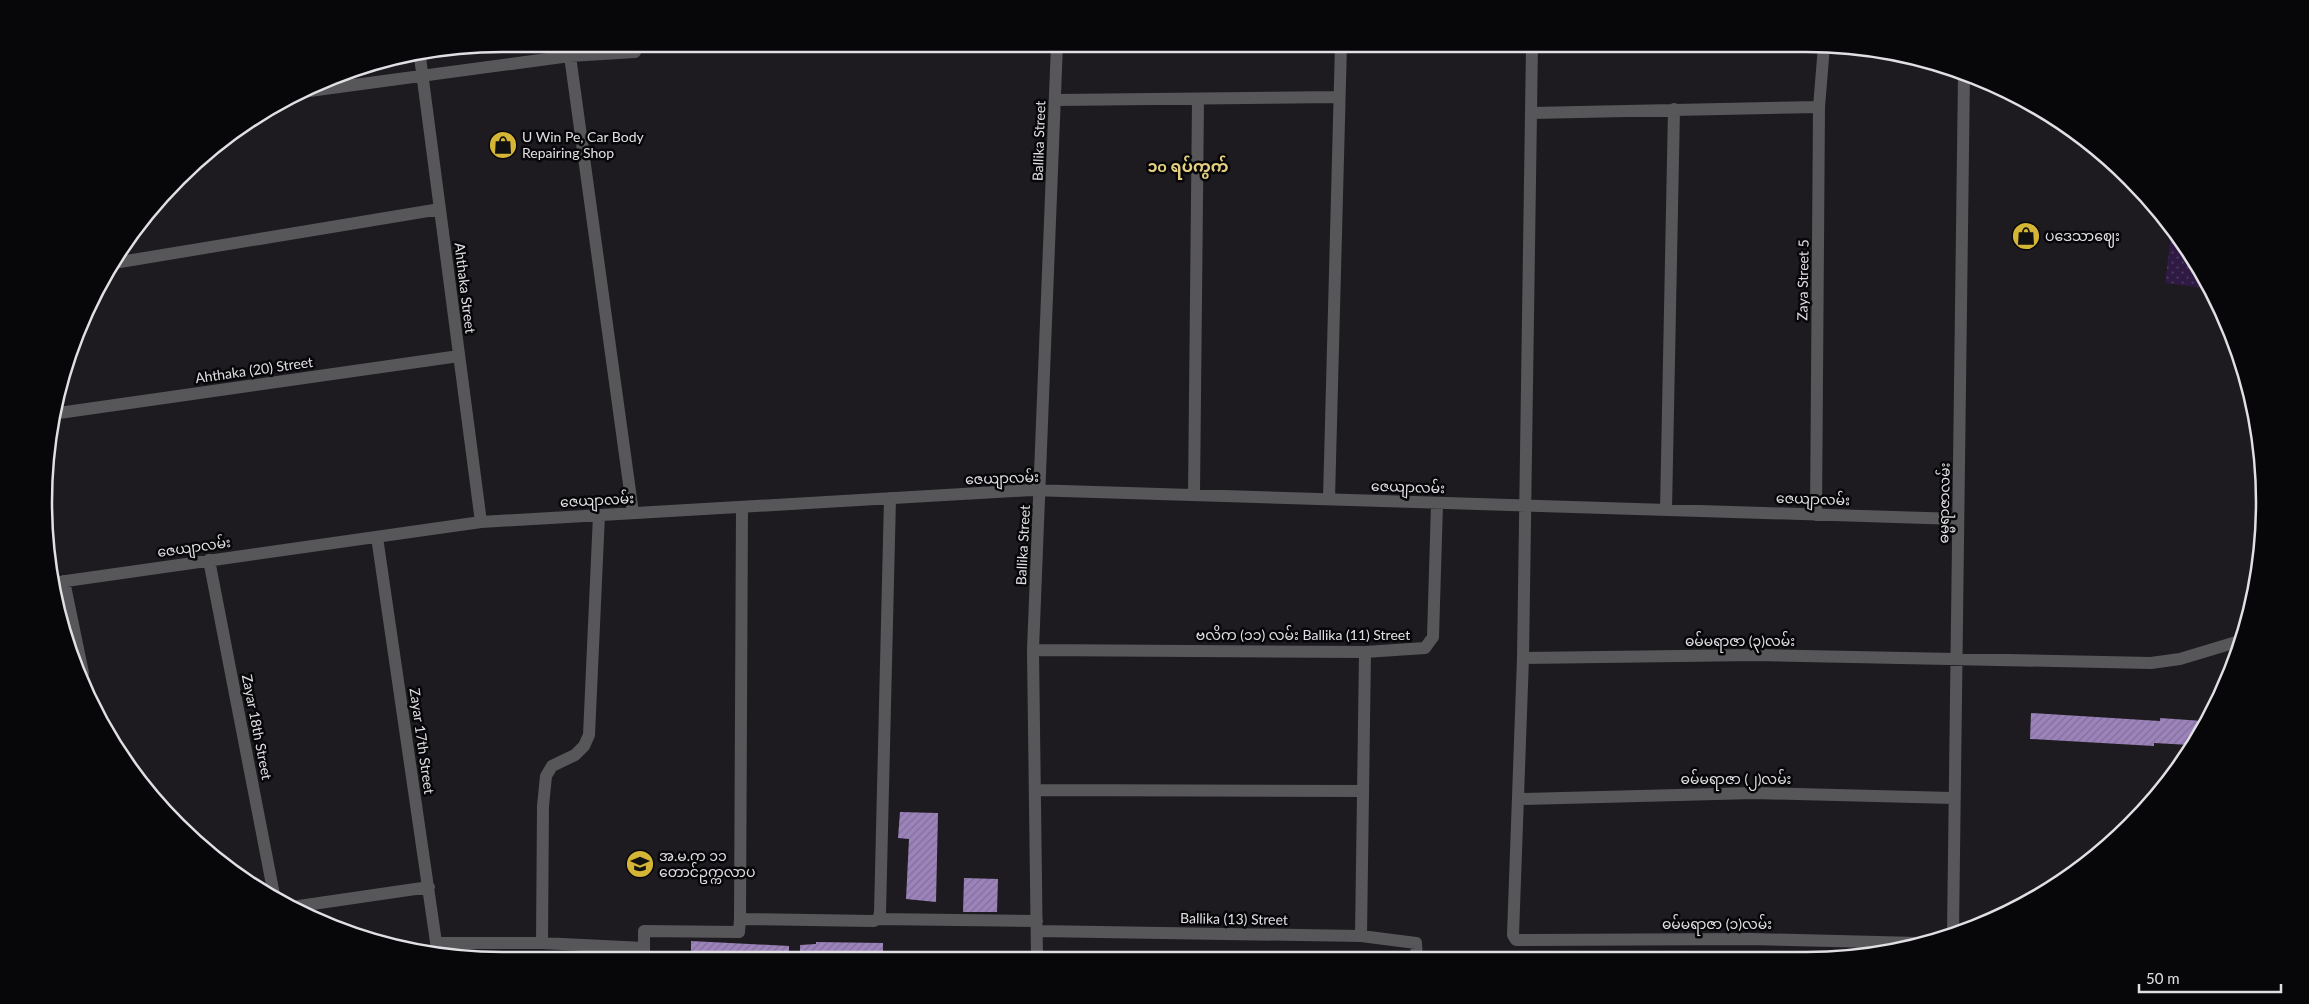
<svg xmlns="http://www.w3.org/2000/svg" width="2309" height="1004" viewBox="0 0 2309 1004" font-family="Lato,'Noto Sans Myanmar',sans-serif">
  <style>
    .grass { fill: url(#grass-dots) }
    .building { fill: url(#building-hatch) }
    .lines { fill: none; stroke-linecap: round; stroke-linejoin: round }
    .minor { stroke: #575659; stroke-width: 12 }
    .labels { text-anchor: middle; stroke-width: 5; stroke-linejoin: round; paint-order: stroke }
    .poi-label { font-size: 14px; fill: #e1dfe3; stroke: #070608; text-anchor: start }
    .street-label { font-size: 14px; fill: #e1dfe3; stroke: #070608 }
    .quarter-label { font-size: 16px; font-weight: bold; fill: #e4cf81; stroke: #070608 }
    .rim { fill: none; stroke: #e1dfe3; stroke-width: 2.5 }
  </style>
  <defs>
    <pattern id="grass-dots" width="8" height="8" patternUnits="userSpaceOnUse" patternTransform="scale(1.25)"><rect width="8" height="8" fill="#2f1a43"/><path d="M2 2h.1M6 6h.1" fill="none" stroke="#4d3b5e" stroke-width="1.8" stroke-linecap="round"/></pattern>
    <pattern id="building-hatch" width="6" height="6" patternUnits="userSpaceOnUse" patternTransform="scale(1.25)"><rect width="6" height="6" fill="#9c83bb"/><path d="M-1 1l2-2M0 6l6-6M5 7l2-2" fill="none" stroke="#827097"/></pattern>
  </defs>
  <rect width="100%" height="100%" fill="#1d1b20"/>
  <path class="grass" d="M2172,226L2212,289L2165,283Z"/>
  <path class="building" d="M2031,713L2160,721V718L2203,721L2190,745L2154,743V746L2030,739Z
    M900,812L938,813L936,902L906,899L909,839L898,838Z
    M964,878L998,879L997,912H963Z
    M691,941L789,946V959L691,960Z
    M816,942L883,943V959H800V945L816,944Z"/>
  <g class="lines">
    <path class="minor" d="M1532,44L1523,658L1513,935L1516,940L1752,939L1918,943
      M570,56L633,513
      M420,57L481,522
      M302,92L570,56L635,52
      M1056,100L1339,97
      M1532,113L1819,107
      M114,263L440,209
      M52,414L459,356
      M1194,495L1198,100
      M1329,499L1341,44
      M742,507L740,919L874,921L878,919L880,913L890,498
      M1666,510L1674,109
      M1816,515L1819,107L1824,46
      M377,537L437,949
      M209,560L275,900
      M64,581L83,673
      M52,583L481,522L1031,490L1958,519
      M1033,650L1365,652L1425,648L1433,637L1437,504
      M1523,658L1757,655L2151,663L2180,659L2243,640
      M1035,790L1363,791
      M1520,799L1755,793L1953,798
      M292,907L429,887
      M878,919L1037,921
      M1037,931L1361,936L1416,943L1417,958
      M1953,933L1964,73
      M1361,936L1365,652
      M436,943H542L644,948
      M542,943L543,806L546,776L552,766L575,755L584,746L589,735L599,515
      M1037,959L1033,650L1057,44
      M644,960V931L739,932L740,919"/>
  </g>
  <defs>
    <symbol id="shop-disc" viewBox="-11 -11 22 22"><circle r="9.5" fill="#d5b535" stroke="#070608"/><path d="M-5-2.5h2.3a2.7 3.5 0 0 1 5.4 0H5L5.5 6h-11ZM-1.5-2.5h3a1.5 2.3 0 0 0-3 0Z" fill="#111"/></symbol>
    <symbol id="school-disc" viewBox="-11 -11 22 22"><circle r="9.5" fill="#d5b535" stroke="#070608"/><path d="M0-5L7-2L0 1L-7-2ZM-4 1L0 2.5L4 1V4Q0 6-4 4Z" fill="#111"/></symbol>
  </defs>
  <g fill-rule="evenodd">
    <use href="#shop-disc" x="487" y="129" width="32" height="32"/>
    <use href="#shop-disc" x="2010" y="220" width="32" height="32"/>
    <use href="#school-disc" x="624" y="848" width="32" height="32"/>
  </g>
  <g class="labels">
    <g class="poi-label">
      <text x="522" y="142">U Win Pe, Car Body<tspan x="522" dy="16">Repairing Shop</tspan></text>
      <text x="2045" y="241">ပဒေသာဈေး</text>
      <text x="659" y="861">အ.မ.က ၁၁<tspan x="659" dy="16">တောင်ဥက္ကလာပ</tspan></text>
    </g>
    <g class="street-label">
      <text transform="translate(1039 141) rotate(-88)" y="5">Ballika Street</text>
      <text transform="translate(1803 280) rotate(-89)" y="5">Zaya Street 5</text>
      <text transform="translate(465 288) rotate(83)" y="5">Ahthaka Street</text>
      <text transform="translate(254 370) rotate(-8)" y="5">Ahthaka (20) Street</text>
      <text transform="translate(1002 478) rotate(-2)" y="5">ဇေယျာလမ်း</text>
      <text transform="translate(1408 487) rotate(2)" y="5">ဇေယျာလမ်း</text>
      <text transform="translate(1813 499) rotate(2)" y="5">ဇေယျာလမ်း</text>
      <text transform="translate(597 500) rotate(-3)" y="5">ဇေယျာလမ်း</text>
      <text transform="translate(1944 503) rotate(-89)" y="5">ဓမ္မရာဇာလမ်း</text>
      <text transform="translate(1023 545) rotate(-87)" y="5">Ballika Street</text>
      <text transform="translate(194 547) rotate(-8)" y="5">ဇေယျာလမ်း</text>
      <text x="1303" y="640">ဗလိက (၁၁) လမ်း Ballika (11) Street</text>
      <text x="1740" y="646">ဓမ်မရာဇာ (၃)လမ်း</text>
      <text transform="translate(257 727) rotate(79)" y="5">Zayar 18th Street</text>
      <text transform="translate(422 741) rotate(82)" y="5">Zayar 17th Street</text>
      <text x="1736" y="784">ဓမ်မရာဇာ (၂)လမ်း</text>
      <text transform="translate(1234 919) rotate(1)" y="5">Ballika (13) Street</text>
      <text x="1717" y="929">ဓမ်မရာဇာ (၁)လမ်း</text>
    </g>
    <g class="quarter-label">
      <text x="1188" y="172">၁o ရပ်ကွက်</text>
    </g>
  </g>
  <path d="M0 0H2309V1004H0ZM502 52H1806A450 450 0 0 1 2256 502V502A450 450 0 0 1 1806 952H502A450 450 0 0 1 52 502V502A450 450 0 0 1 502 52Z" fill="#070608" fill-rule="evenodd"/>
  <path class="rim" d="M502 52H1806A450 450 0 0 1 2256 502V502A450 450 0 0 1 1806 952H502A450 450 0 0 1 52 502V502A450 450 0 0 1 502 52Z"/>
  <path d="M2139 984v8h142v-8" fill="none" stroke="#e1dfe3" stroke-width="2.5"/>
  <text x="2146" y="984" font-size="15" fill="#e1dfe3" stroke="#070608" stroke-width="4" paint-order="stroke">50 m</text>
</svg>
